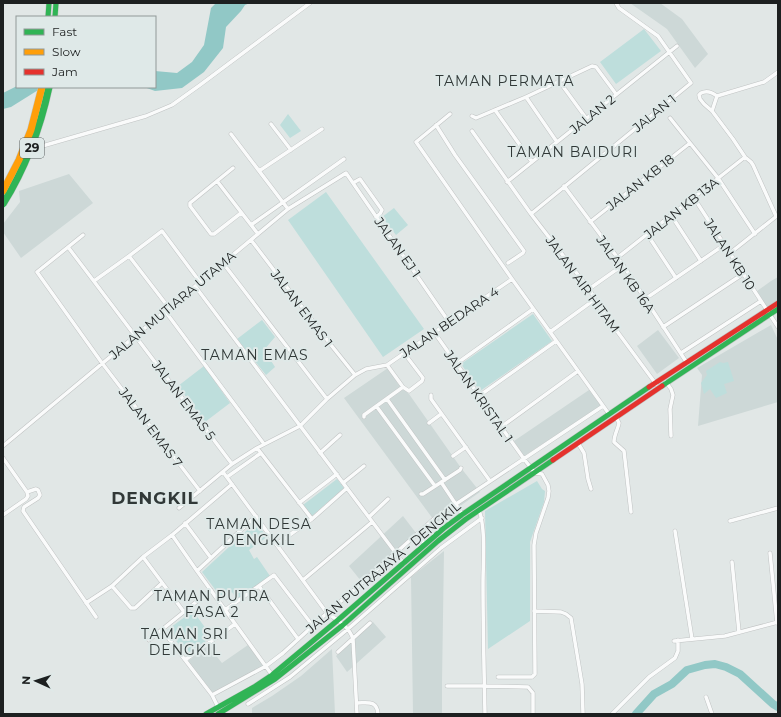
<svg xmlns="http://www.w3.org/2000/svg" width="781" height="717" viewBox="0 0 781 717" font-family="Montserrat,sans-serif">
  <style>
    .built { fill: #cdd8d7 }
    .green { fill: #bededc }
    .water { fill: #91c8c6 }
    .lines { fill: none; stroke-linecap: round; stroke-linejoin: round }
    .river { stroke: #91c8c6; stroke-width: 8 }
    .street-casing { stroke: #c0c3c3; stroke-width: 4.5 }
    .fast-casing { stroke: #c0c3c3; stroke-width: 6 }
    .jam-casing { stroke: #c0c3c3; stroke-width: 6 }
    .street { stroke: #fafbfb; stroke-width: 3.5 }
    .fast { stroke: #30b455; stroke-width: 5 }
    .jam { stroke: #e5322d; stroke-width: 5 }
    .fast-bridge-casing { stroke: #c0c3c3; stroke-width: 8; stroke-linecap: butt }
    .slow-bridge-casing { stroke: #c0c3c3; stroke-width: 8; stroke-linecap: butt }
    .fast-bridge { stroke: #30b455; stroke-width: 7 }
    .slow-bridge { stroke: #ff9f0a; stroke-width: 7 }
    .labels { text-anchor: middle; stroke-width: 4; stroke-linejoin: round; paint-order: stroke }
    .shield { fill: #dfe9e8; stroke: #575c5c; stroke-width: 1 }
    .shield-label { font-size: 12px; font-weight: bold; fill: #1d2020 }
    .street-label { font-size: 13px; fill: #1d2020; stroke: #dfe9e8 }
    .neighbourhood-label { font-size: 14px; letter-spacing: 1px; fill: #313938; stroke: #dfe9e8 }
    .district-label { font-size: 17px; font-weight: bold; letter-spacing: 1px; fill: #313938; stroke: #dfe9e8 }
  </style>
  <rect width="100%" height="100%" fill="#e1e7e6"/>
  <path class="built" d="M630,3H660L682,19L708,54L695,68L667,29Z
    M69,174L93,203L21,258L3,232V224L20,202L19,191Z
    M778,277V300L767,307L757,291L771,281Z
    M771,325L778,340V402L698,426L702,375L697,368Z
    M658,330L679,358L657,374L637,346Z
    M388,368L398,384L409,394L461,468L480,492L436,523L344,398Z
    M589,390L601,406L524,456L514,441Z
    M403,516L416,533L361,581L349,566Z
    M444,551L442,682V714H413L411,577Z
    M373,622L386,637L347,672L336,656Z
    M248,645L264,666L212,693L188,661L208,646L222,663Z
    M332,649L335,714H252V708L272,696L301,676Z"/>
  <path class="green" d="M644,29L661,51L616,84L600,62Z
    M288,114L301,131L290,138L280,125Z
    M326,192L424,329L383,357L288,220Z
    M394,208L408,225L396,235L382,217Z
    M533,314L552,341L480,391L461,364Z
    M262,320L275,337L264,350L275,367L266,375L237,339Z
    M720,362L723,363L728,362L734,381L724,384L727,393L716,398L710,389L704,394L701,383L707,375L706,371Z
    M204,366L230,403L205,422L178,386Z
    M337,479L344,488L312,516L303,505Z
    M537,481L542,489L545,491L544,502L530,542V621L488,649L485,511Z
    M256,522L267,537L249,550L254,559L257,557L270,576L237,600L232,592L223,600L202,572Z
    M193,611L212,637L187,654L167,630Z"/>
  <path class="water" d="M216,3H250L245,5L241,11L226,27L223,48L204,72L182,88L155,91L144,87H155V71L177,73L192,62L204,45L211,8Z
    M17,86L43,87L11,107L3,109V93Z"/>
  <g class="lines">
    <path class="river" d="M636,714L654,694L672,684L687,670L705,665L715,664L726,667L740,674L773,704L778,707"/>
    <defs>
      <path id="street" d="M559,81L586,118
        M717,96C712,92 707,90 701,93L699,95L700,99L704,104L712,111L733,139L745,157L751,162L753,165L776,216
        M526,97L557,142
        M495,110L532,162
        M712,111L717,96L764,82L778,72
        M450,114L416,142L512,279L609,414
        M472,116L476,118L526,97L592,66L596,67L616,94
        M670,118L718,178L755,234
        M271,124L291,150
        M436,125L455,155L524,251L523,253L508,263
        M472,131L531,214L589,289L594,297V300L656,384
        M231,134L288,209
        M32,149L146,116L172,105L200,85L310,3
        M233,168L190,203V206L211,234H214L241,213
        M259,171L322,129
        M217,181L258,234
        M507,182L677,46
        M353,183L360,179L382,210L380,214L376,217
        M564,186L623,265L687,363
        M694,198L778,327
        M531,214L691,83L658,36L619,8L616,3
        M671,215L701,261
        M590,222L690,143
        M251,225L344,159
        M647,234L676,278
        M83,235L37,272L102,363L200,491
        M251,240L331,345L355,375
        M68,247L232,464
        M730,253L778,215
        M129,256L169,308
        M617,258L745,157
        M223,263L327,399
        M94,281L129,256L162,231L200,282
        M195,286L404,564
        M589,289L623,265
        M645,299L724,245
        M165,311L264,444
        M663,327L743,274
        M434,332L524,459L535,473L542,474L548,485L549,491L548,498L536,533L534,545L535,674L532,677H498
        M550,332L594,300
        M681,353L761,301
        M456,364L533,309
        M387,365L403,387L409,391L422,381L423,378L404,353
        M666,382L671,389L673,395L670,409L671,436
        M431,395V399L490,481
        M479,396L556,341
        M387,399L445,480
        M377,407L435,486
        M364,417V415L403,387
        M616,417L619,423C618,429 614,435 614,442L624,451L631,512
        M429,423L441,414
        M501,427L578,371
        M578,443L584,453L588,479L591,489
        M3,446L288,209L346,173L449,322
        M257,448L312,519
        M320,453L340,435
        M453,456L466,447
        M3,458L27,492L28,496L26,499L3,515
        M223,472L327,613C337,620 349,626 353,639L357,714
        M227,477L261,453
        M441,482L463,515
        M343,483L364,466
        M27,492L36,489L38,490L40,495L38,498L24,507L23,511L96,617
        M421,494H423L460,470L461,468
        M299,503L337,474
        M179,508L232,464L257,448L300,426L327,399L355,375L366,369L387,365L512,279
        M479,510C486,529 483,562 483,583C483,627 484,670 485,714
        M369,517L388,499
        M730,521L778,508
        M185,523L211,558
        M675,531L692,639
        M417,534L425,544
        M172,535L197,571L272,675
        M277,544L312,519L347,488
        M770,553L777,623
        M143,557L184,612
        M732,562L739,632
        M197,571L256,516
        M303,580L372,522
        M112,586L131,608H135L162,583
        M259,586L298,639
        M86,603L112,586L143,557L172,535L232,484
        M225,610L274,575L313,626
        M534,611L561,612L566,614L571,618L582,684L583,714
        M162,630L212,695L218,707
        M149,640L211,590
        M674,641L725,636L778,622
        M338,652L370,623
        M185,660L235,624
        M447,686H485L528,687L533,693V714
        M212,695L266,666L283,653L327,613L354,590L435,518L603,406
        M706,697L712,714
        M357,703C368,703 377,700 378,714
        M248,704L290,677L348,629L441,548L482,518
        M612,714L649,677L675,658L678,651V640"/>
      <path id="fast" d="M48,17L49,3
        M55,17L56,3
        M662,386L778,309
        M206,714L254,687L272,675L338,620L444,528L463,514L649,387
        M218,714L275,679L343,625L438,541L466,519L553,460"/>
      <path id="jam" d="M649,387L778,303
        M553,460L662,386"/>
    </defs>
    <use href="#street" class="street-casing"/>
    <use href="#fast" class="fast-casing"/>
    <use href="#jam" class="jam-casing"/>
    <use href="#street" class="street"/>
    <use href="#fast" class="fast"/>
    <use href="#jam" class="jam"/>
    <defs>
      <path id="fast-bridge" d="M3,204C26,167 40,129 49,87"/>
      <path id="slow-bridge" d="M3,191L19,160L31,130L42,87"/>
    </defs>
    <use href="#fast-bridge" class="fast-bridge-casing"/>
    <use href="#slow-bridge" class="slow-bridge-casing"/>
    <use href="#fast-bridge" class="fast-bridge"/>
    <use href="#slow-bridge" class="slow-bridge"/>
  </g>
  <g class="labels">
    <rect class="shield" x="20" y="138" width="24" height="20" rx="3"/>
    <g class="shield-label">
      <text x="32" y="152">29</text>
    </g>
    <g class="street-label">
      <text transform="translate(654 113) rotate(-39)" y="5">JALAN 1</text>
      <text transform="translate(592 114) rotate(-39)" y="5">JALAN 2</text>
      <text transform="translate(640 182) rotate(-38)" y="5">JALAN KB 18</text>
      <text transform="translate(681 208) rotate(-38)" y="5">JALAN KB 13A</text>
      <text transform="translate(398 247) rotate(55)" y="5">JALAN EJ 1</text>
      <text transform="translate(730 254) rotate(57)" y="5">JALAN KB 10</text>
      <text transform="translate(626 274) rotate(55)" y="5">JALAN KB 16A</text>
      <text transform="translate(583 284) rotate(54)" y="5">JALAN AIR HITAM</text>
      <text transform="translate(172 305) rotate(-40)" y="5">JALAN MUTIARA UTAMA</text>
      <text transform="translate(302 308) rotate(53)" y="5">JALAN EMAS 1</text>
      <text transform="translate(449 322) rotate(-34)" y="5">JALAN BEDARA 4</text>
      <text transform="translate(479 396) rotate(55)" y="5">JALAN KRISTAL 1</text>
      <text transform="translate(184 400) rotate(53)" y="5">JALAN EMAS 5</text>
      <text transform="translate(151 427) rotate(53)" y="5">JALAN EMAS 7</text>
      <text transform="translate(383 567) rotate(-40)" y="5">JALAN PUTRAJAYA - DENGKIL</text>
    </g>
    <g class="neighbourhood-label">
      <text x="505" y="86">TAMAN PERMATA</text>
      <text x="573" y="157">TAMAN BAIDURI</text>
      <text x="255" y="360">TAMAN EMAS</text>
      <text x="259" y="529">TAMAN DESA<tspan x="259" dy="16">DENGKIL</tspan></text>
      <text x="212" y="601">TAMAN PUTRA<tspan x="212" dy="16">FASA 2</tspan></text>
      <text x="185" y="639">TAMAN SRI<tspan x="185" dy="16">DENGKIL</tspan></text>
    </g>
    <g class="district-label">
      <text x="155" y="504">DENGKIL</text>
    </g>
  </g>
  <rect width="781" height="717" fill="none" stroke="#1d2020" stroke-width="8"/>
  <rect x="16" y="16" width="140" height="72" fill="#dfe9e8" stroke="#919998"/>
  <rect x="24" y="29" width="20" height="6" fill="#30b455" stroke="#919998"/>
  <text x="52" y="36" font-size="12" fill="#1d2020">Fast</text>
  <rect x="24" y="49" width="20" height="6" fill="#ff9f0a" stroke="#919998"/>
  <text x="52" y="56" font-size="12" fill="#1d2020">Slow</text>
  <rect x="24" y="69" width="20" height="6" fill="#e5322d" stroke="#919998"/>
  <text x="52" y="76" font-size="12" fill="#1d2020">Jam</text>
  <g transform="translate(36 681) rotate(273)" stroke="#dfe9e8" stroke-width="3" paint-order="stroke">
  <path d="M0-3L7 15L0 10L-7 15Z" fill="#1d2020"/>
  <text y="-6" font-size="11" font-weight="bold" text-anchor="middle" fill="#1d2020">N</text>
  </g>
</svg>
